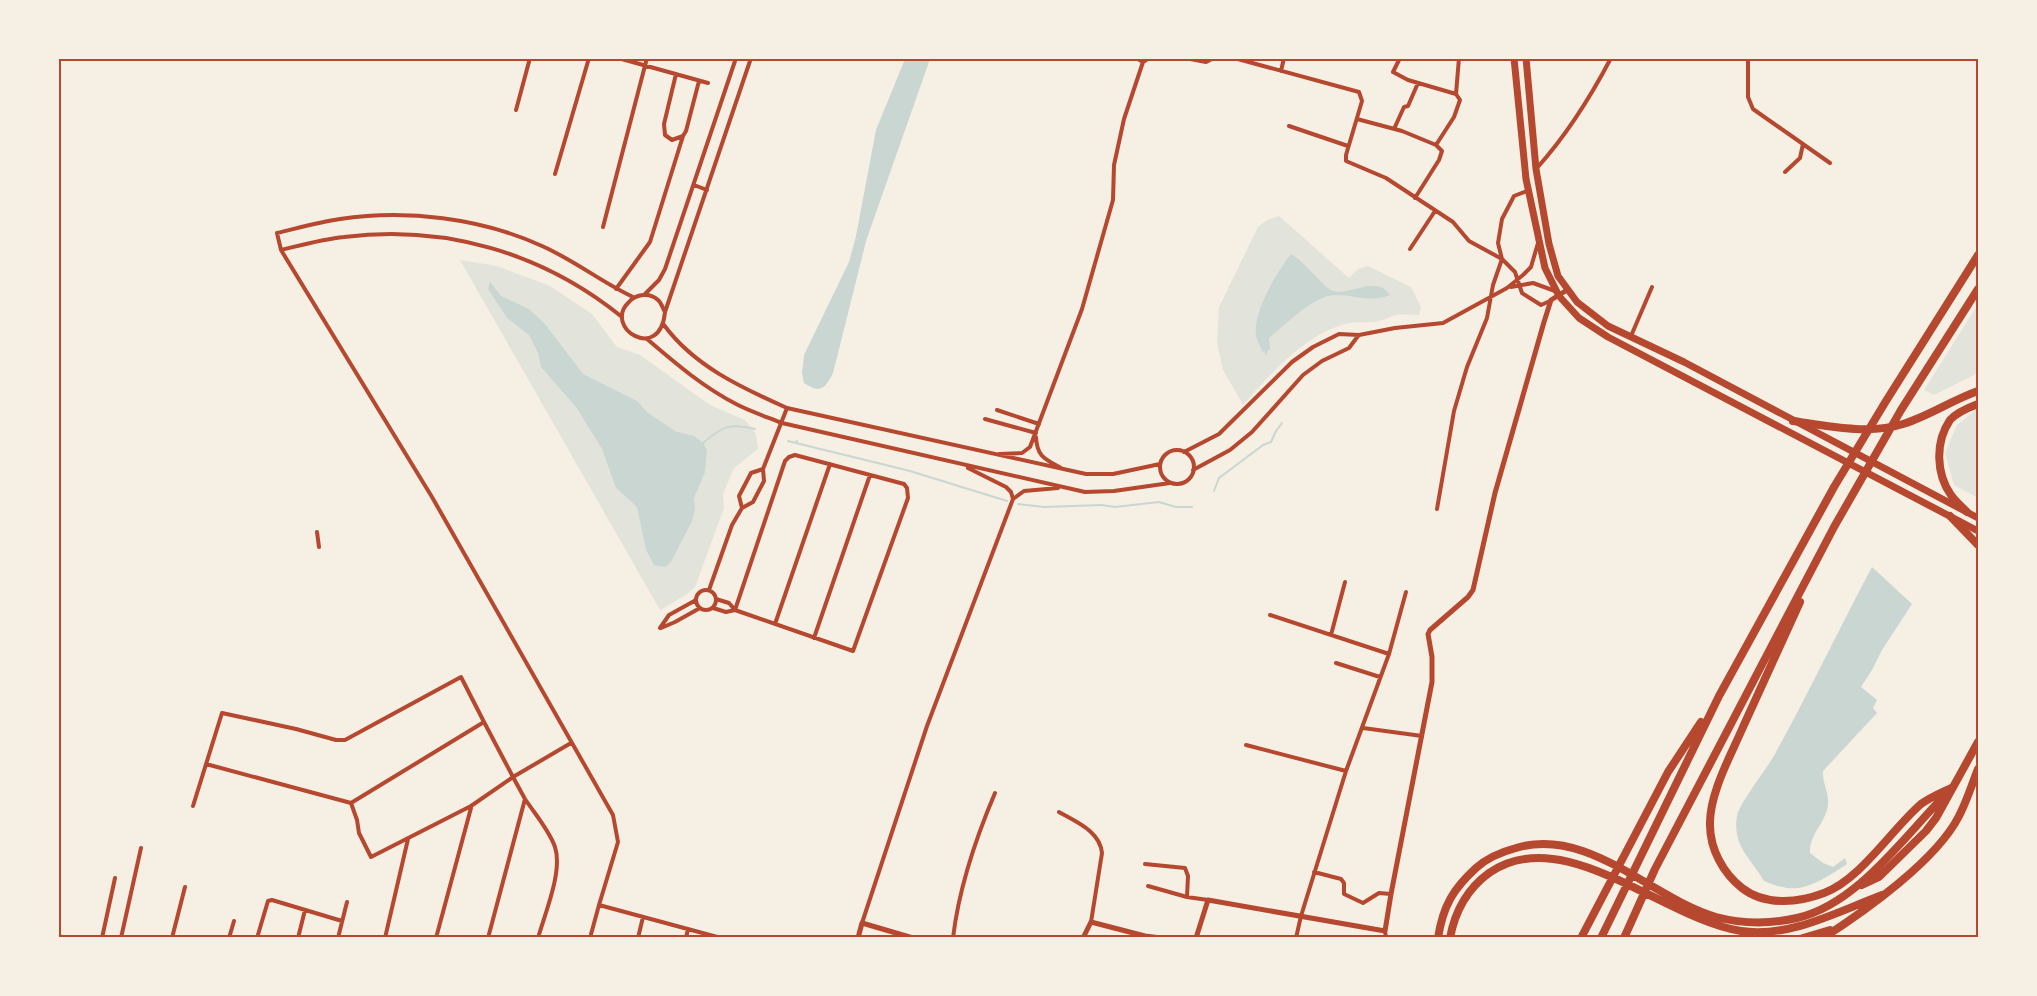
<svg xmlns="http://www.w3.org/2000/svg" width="2037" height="996" viewBox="0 0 2037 996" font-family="'Alegreya Sans',sans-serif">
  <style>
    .green { fill: #e2e4dc }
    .water { fill: #c9d6d2 }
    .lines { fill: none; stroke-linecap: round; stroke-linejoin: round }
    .stream { stroke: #c9d6d2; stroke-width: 2 }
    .minor { stroke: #b5482f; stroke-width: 4 }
    .tertiary { stroke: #b5482f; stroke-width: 5 }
    .trunk { stroke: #b5482f; stroke-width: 7 }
    .motorway { stroke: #b5482f; stroke-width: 8 }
    .neatline { fill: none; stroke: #b5482f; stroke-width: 2 }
  </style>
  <rect width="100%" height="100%" fill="#f6efe4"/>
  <path class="green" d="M1279,216L1349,278L1358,269L1368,266L1411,287L1421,307L1419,315C1412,315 1403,314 1396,315C1389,317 1382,321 1374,322C1364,323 1353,321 1342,325C1301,338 1271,374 1243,405L1223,370L1217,343L1219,307L1258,227L1267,220Z
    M460,260L497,266L550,286L592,314L617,347L640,355L710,405L745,420L756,434L758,449L734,468L723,494L724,508L695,587L686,595L660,610Z
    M1978,304V373L1934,395L1924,390Z
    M1978,408V498L1954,485L1945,453L1957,425Z"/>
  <path class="water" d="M905,59H930L866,241L833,373C825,389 820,394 804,383L802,373L804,355L849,262L856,236L876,130Z
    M1291,254C1304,261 1324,288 1333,291C1351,296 1376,274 1390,295C1371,303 1354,295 1335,295C1313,296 1285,325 1269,338L1270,350L1262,352C1261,346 1256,340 1256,335C1253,311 1277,272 1291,254Z
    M490,282L501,296L529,309L545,324L583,374L637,401L648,413L675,431L694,436L703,443L707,450L705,472L694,498L695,509L692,521L671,562L665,567L654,565L646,550L637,507L616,488L602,449L576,407L541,367L538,353L529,335L507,318L488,289Z
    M1872,567L1912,604L1882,650L1872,670L1861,687L1877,700L1873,708L1877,713L1823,771C1822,783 1829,792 1828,804C1827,822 1809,833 1810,853L1823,863L1833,867L1845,858L1847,864C1830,875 1808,891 1787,888C1779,887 1771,884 1764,881C1751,858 1732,846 1737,816C1739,804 1768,767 1775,754C1809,692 1839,629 1872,567Z"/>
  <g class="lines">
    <path class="stream" d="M1266,351V354
      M788,441L796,443L797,441
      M703,443C723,426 729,423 755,429
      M796,443L910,471L1007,501
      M1214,491L1219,478L1263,445L1271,442L1276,431L1282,423
      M1018,504L1044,507L1101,505L1115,507L1159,502L1176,507H1192"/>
    <path class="minor" d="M618,58L708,83
      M1136,58L1143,62
      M1185,58L1206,62L1214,58
      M1234,58L1359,92L1362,101L1346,155V161L1386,178L1453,222L1469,241L1502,259L1515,272L1522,293L1541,305L1550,301
      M1400,58L1393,72L1408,80L1456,94
      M1748,58V97L1753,109L1830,163
      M1281,71L1284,58
      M676,74L664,124L665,135L672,140L683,136L686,131L699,81
      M516,110L530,58
      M1357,119L1402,131L1436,145
      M1289,126L1348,146
      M1394,129L1404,107L1408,106L1418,83
      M1536,169C1566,136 1590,98 1611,58
      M1785,172L1800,158L1803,144
      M555,174L589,58
      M694,185L707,190
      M1415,198L1439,160L1442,151L1436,145L1454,117L1460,100L1456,94L1459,58
      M603,227L647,58
      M1410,249L1435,211
      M281,250C302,245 323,239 344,237C445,224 543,253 622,317
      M1511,287L1533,283L1555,291
      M616,289L650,242L683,136
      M645,294L659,280L665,269L736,58
      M633,297C601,282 574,260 542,246C481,218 406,209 340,219C319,222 298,228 277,233L281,250L432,497L613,815L618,842L599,905L721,938
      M665,312C663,309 661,302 658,300C650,292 636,294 629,302C602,327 660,364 665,312L751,58
      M664,325C694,366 742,388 787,408L1086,474H1113L1160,464
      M1631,336L1652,287
      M647,339C675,363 704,388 738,405C752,412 767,417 782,423L1085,492L1114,491L1170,483
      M997,410L1039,424
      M985,419L1036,433
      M1036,437C1037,457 1045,459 1061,468
      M1160 467a17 17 0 1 1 34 0a17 17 0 1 1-34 0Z
      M1184,452L1219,434L1292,362L1313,347L1339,334L1359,335L1395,328L1443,323L1507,288L1523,275L1531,267L1538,243
      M999,454L1022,453L1030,447L1082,309L1113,200L1114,165L1124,119L1143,62L1149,58
      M968,468L1006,487L1011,492L1013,499
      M1193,470L1230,450L1252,432L1303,375L1322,361L1349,348L1358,336
      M742,508L739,496L751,473L763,469
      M1437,509L1454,411L1467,367L1487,318L1493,285L1502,259L1498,243L1502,219L1514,196L1527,191
      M317,532L319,547
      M709,590L732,525L742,508L753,502L764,481L763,469L787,408
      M696 600a10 10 0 1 1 20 0a10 10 0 1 1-20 0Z
      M716,599L729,603L735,610
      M713,608L726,612L735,610L853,651L908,498L907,488L904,484L795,455L789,457L785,461L735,610
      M1270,615L1389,654
      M775,624L830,464
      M660,628L669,615L696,600
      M661,628L675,622L700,608
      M1331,635L1345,582
      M814,638L870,475
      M1336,663L1380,677
      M1363,728L1422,736
      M1246,745L1346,771
      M206,764L351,803
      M525,799C535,814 549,830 555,847C563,871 545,913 538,938
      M193,806L222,713L296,729L336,740H345L461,677L484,722
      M1059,812C1076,822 1100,831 1102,853L1091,922
      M1145,864L1185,868L1188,876L1187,897L1208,900
      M1314,872L1341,879L1344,883V894L1363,903L1379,893L1391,894
      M1148,886L1187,897
      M862,923L927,726L1013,499L1024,491L1058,488
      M1385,931L1386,938
      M102,938L115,878
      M121,938L141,848
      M172,938L185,887
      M229,938L234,921
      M257,938L268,901L272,900L342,921
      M298,938L305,910
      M338,938L347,902
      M385,938L408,839
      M436,938L471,808
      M488,938L525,799L513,777L471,806L371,857L359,833L357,820L351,803L484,722L513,777L571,743
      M590,938L599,905
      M638,938L643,917
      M686,938L688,929
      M953,938C959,887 975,840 995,793
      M1296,938L1301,916L1346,771L1389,654L1406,592"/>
    <path class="tertiary" d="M58,936L64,938
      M858,938L862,923L913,938
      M1083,938L1091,922L1145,936L1161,938
      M1196,938L1208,900L1385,931L1391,894L1432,682V657L1428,634L1430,630L1468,597L1473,590L1495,493L1544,322L1551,300L1567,290"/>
    <path class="trunk" d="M1514,58L1526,179L1545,268L1559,296L1579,318L1608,337L1978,531
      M1526,58L1536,169L1549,244L1558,276L1577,302L1608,326L1684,362L1978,518"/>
    <path class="motorway" d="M1793,421C1827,426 1869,435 1903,424C1929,416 1952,400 1978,391
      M1967,512C1962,507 1955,501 1951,495C1936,474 1935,442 1950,420C1956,413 1970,407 1978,404
      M1950,516L1978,545
      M1800,602C1781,644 1762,685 1743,727C1731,755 1709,794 1710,825C1710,849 1723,873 1742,888C1765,906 1798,903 1824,893C1861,879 1891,830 1921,804C1930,797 1943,792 1953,787
      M1862,885L1879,877L1926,831L1936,818L1978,742
      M1438,938C1443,906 1453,889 1476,868C1488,857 1501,852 1516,848C1588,826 1651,898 1716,917C1743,924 1770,924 1797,918C1858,904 1905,835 1948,792
      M1450,938C1455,911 1467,889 1489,873C1564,821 1663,919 1741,931C1790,938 1837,912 1882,895
      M1581,938L1668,772L1701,722
      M1601,938L1719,696L1834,487L1886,401L1978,255
      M1624,938L1655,869L1834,527L1901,410L1978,289
      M1803,938L1830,930
      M1823,938C1865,911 1937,860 1959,816C1967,801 1972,784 1978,769"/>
  </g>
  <rect width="2037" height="996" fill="none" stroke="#f6efe4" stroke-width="120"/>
  <rect x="60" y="60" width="1917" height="876" class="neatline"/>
</svg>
